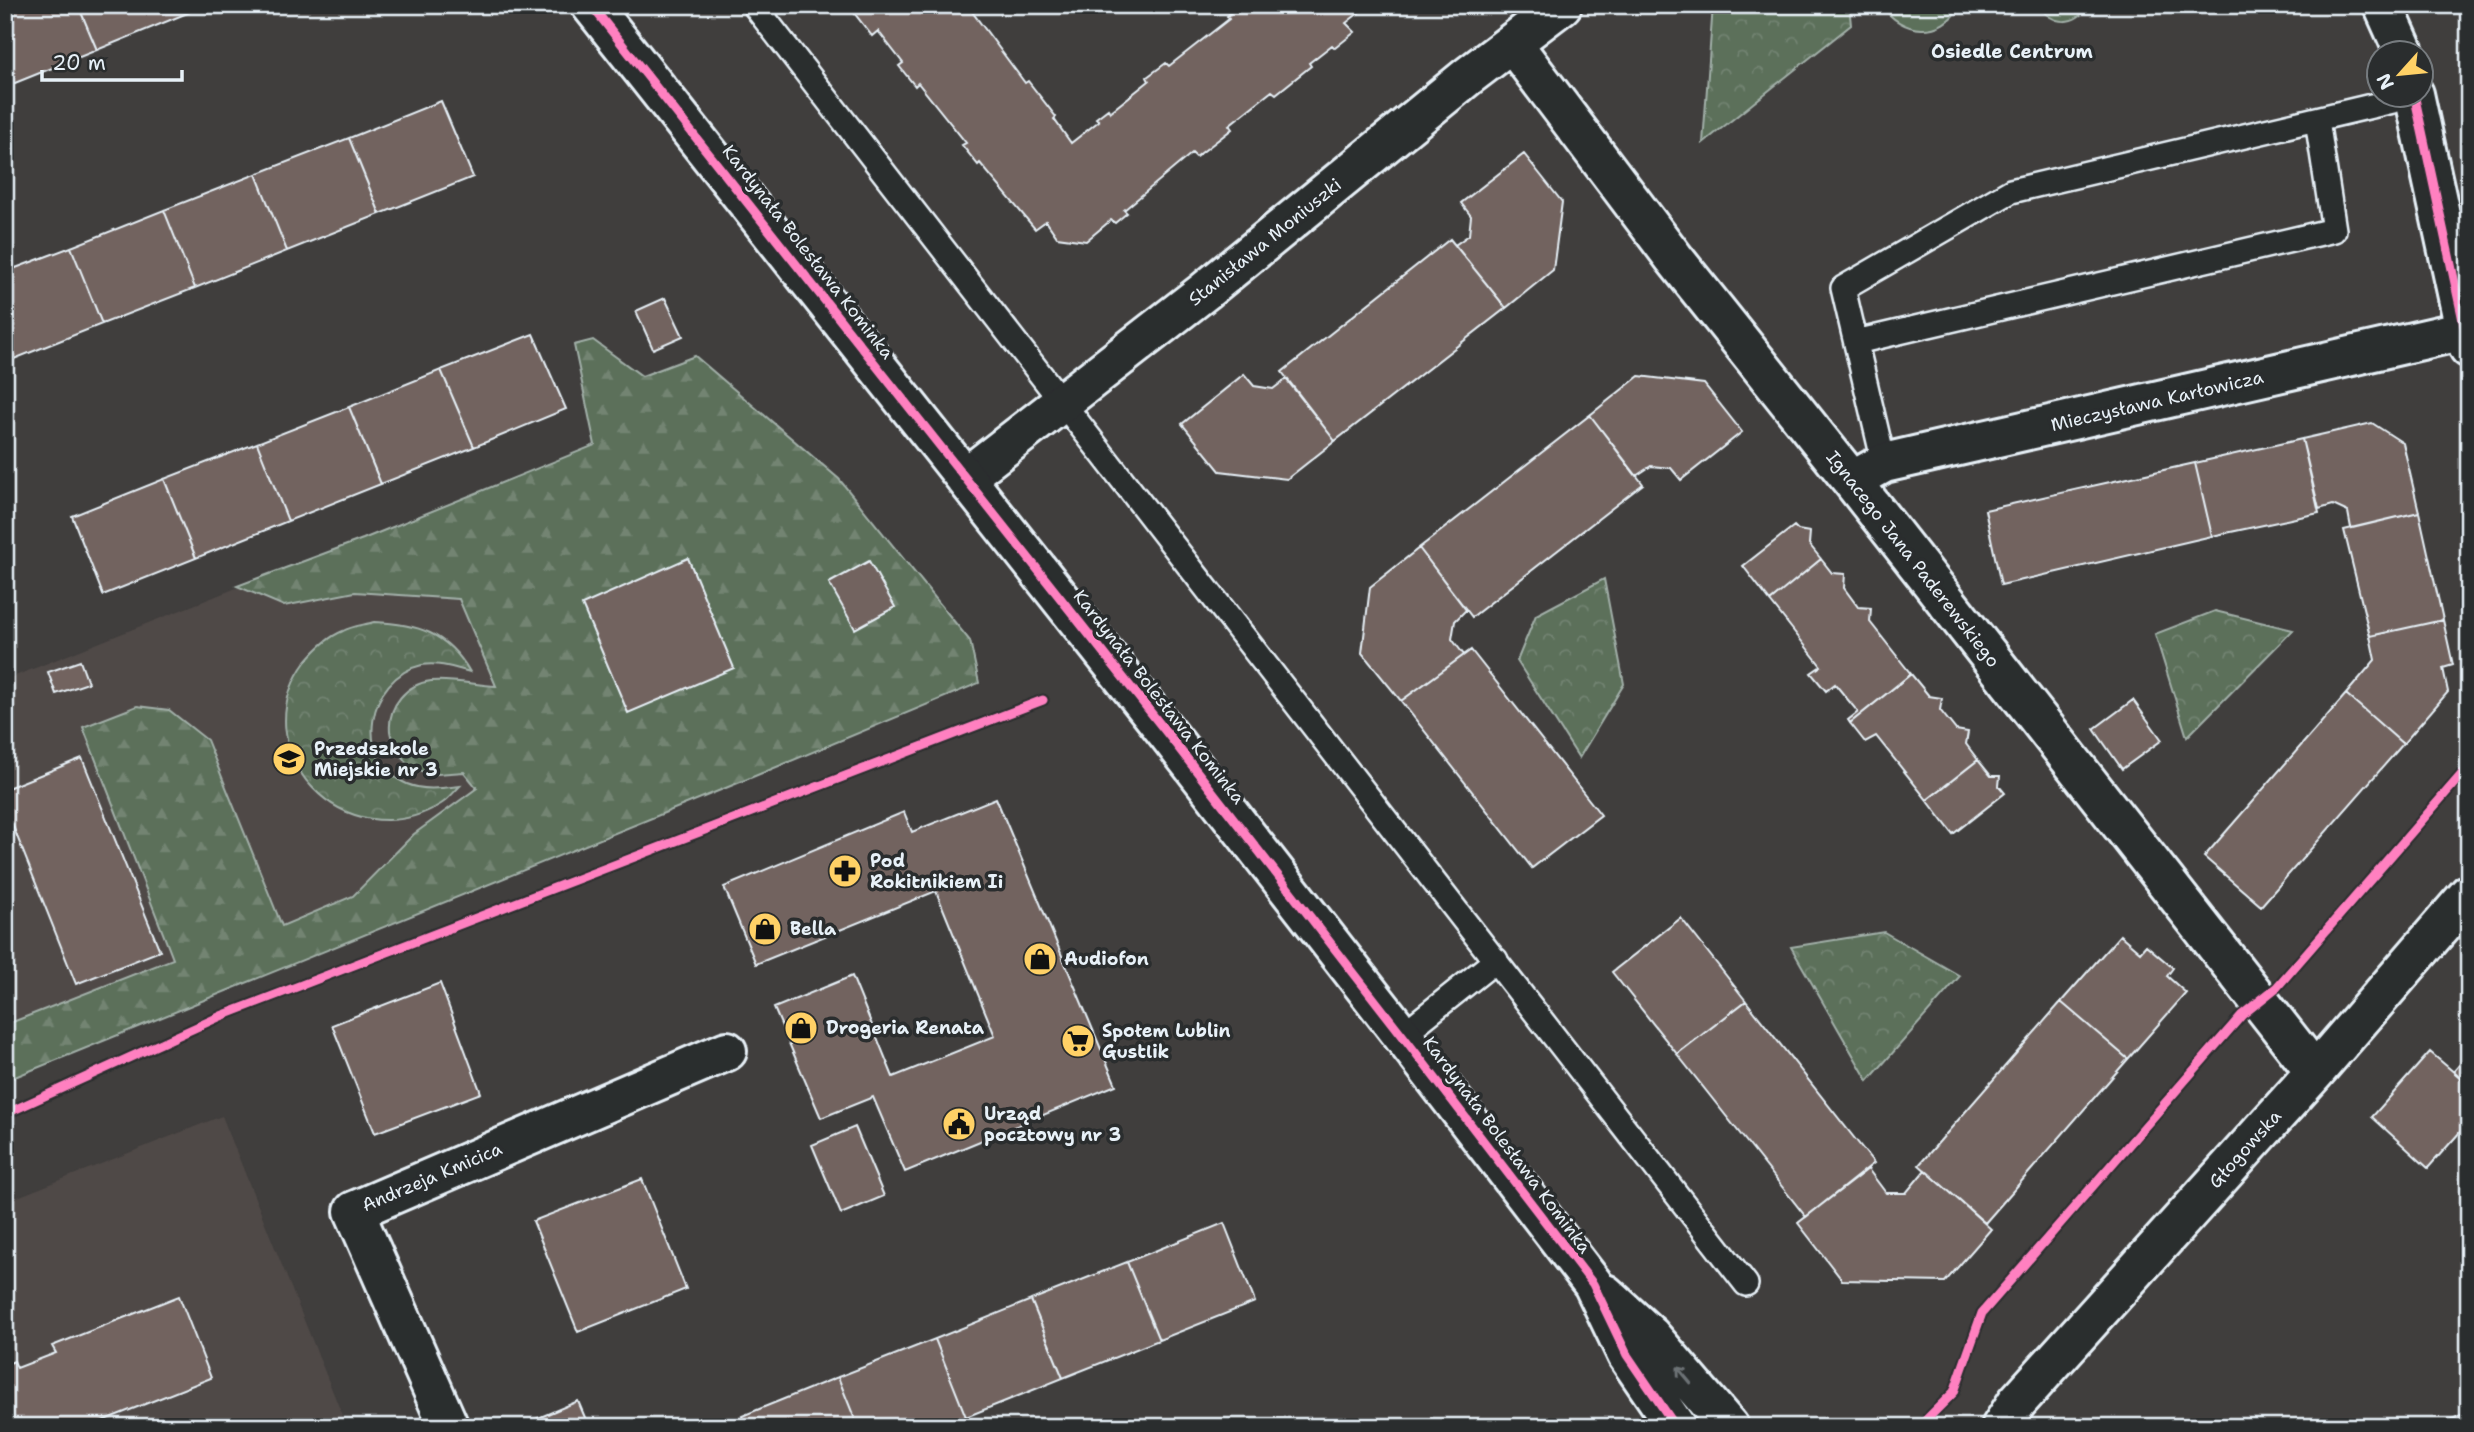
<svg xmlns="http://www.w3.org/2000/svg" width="2474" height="1432" viewBox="0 0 2474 1432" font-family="'Shantell Sans',sans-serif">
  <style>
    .built { fill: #4f4947 }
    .forest { fill: url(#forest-firs); stroke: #a2b0a9; stroke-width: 2 }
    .park { fill: url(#park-crowns); stroke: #a2b0a9; stroke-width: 2 }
    .garden { fill: #5b6f5a; stroke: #a2b0a9; stroke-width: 2 }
    .building { fill: #72645f; stroke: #e8f1f8; stroke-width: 2 }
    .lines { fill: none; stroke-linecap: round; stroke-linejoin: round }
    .service-casing { stroke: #e8f1f8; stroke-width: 28 }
    .minor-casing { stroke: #e8f1f8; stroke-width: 44 }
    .tertiary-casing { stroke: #e8f1f8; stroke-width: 44 }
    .service { stroke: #2a2d2e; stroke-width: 23 }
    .minor { stroke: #2a2d2e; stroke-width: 38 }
    .tertiary { stroke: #2a2d2e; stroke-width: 38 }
    .cycleway-casing { stroke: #2a2d2e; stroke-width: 13 }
    .cycleway { stroke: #ff80c0; stroke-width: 9 }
    .oneway { stroke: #6c7275 }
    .labels { text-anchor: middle; stroke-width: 7; stroke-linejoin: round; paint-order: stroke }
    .street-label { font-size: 18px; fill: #e8f1f8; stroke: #2a2d2e }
    .poi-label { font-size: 18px; font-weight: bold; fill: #e8f1f8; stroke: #2a2d2e; text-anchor: start }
    .neighbourhood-label { font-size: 19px; font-weight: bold; fill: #e8f1f8; stroke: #2a2d2e }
  </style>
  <defs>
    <pattern id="forest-firs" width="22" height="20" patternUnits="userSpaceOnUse" patternTransform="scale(1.75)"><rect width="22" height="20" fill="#5b6f5a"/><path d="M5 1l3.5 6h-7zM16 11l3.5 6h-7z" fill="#738472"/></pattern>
    <pattern id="park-crowns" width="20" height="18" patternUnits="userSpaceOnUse" patternTransform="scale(1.75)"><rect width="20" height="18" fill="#5b6f5a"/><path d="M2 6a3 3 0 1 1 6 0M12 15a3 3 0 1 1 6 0" fill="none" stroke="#738472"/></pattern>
  </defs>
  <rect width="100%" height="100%" fill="#403e3d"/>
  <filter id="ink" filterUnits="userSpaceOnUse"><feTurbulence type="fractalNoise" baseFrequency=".0143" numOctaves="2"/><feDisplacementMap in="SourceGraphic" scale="14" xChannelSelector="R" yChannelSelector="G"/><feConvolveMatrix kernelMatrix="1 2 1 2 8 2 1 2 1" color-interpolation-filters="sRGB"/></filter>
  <g filter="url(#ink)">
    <path class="built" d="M468,496L605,837L21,1074L5,1034V680Z
      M222,1116L347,1427H5V1202Z"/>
    <path class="forest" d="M593,340L642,376L695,356L839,479L970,641L979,683L738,783L5,1081V1025L173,959L83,727L137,706L169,710L207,740L282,926L353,896L414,834L477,788L464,772L437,774L411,769C403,758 392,745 390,731C388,706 406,684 431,681C451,679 476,685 496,686L459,599L355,592L284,606L237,586L363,539L595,445L574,345Z"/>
    <path class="park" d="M1713,5H1849L1851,25L1703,143Z
      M1604,579L1624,684L1579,758L1517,661L1536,615Z
      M2215,611L2293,630L2187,737L2155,634Z
      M374,622C417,624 447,632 470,672C455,668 438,662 422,665C367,677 352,761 407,784C424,791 443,788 460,786C454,792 448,800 441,804C346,862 239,751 306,661C316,649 328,637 343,631C352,626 364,625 374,622Z
      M1884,932L1960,976L1868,1081L1791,947Z"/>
    <path class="garden" d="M1882,5H1960C1943,39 1900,35 1882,5Z
      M2039,5H2088C2077,27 2051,26 2039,5Z"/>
    <path class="building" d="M5,5H78L97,50L5,87Z
      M78,5H187L190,12L97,50Z
      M848,5H967L1025,83L1028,81L1056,117L1054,119L1071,143L1099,121L1096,118L1108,109L1110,112L1149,81L1147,77L1166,63L1169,66L1229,19L1227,16L1240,5H1369L1346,23L1355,32L1335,48L1332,45L1309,63L1311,66L1276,94L1272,91L1229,125L1232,129L1196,157L1192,153L1124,210L1127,213L1115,223L1111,220L1086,241L1057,237L1046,221L1035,229L980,163L978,165L962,145L966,143L918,83L915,86L899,66L903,63L878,31L872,36Z
      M441,101L473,177L380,214L349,138Z
      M349,138L380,214L287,251L256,174Z
      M1524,154L1562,202L1553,270L1506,308L1455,245L1469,235L1471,216L1461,203Z
      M256,174L287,251L195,288L164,210Z
      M164,210L195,288L102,324L71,247Z
      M1450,239L1506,308L1335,441L1282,372Z
      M71,247L102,324L9,361L5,351V272Z
      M665,298L683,336L653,349L636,311Z
      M533,334L566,409L474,447L441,370Z
      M441,370L474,447L381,484L349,407Z
      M1244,374L1254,386L1273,389L1286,379L1335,441L1287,479L1220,471L1182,424Z
      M1639,376L1704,384L1742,432L1681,480L1671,468L1651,466L1636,476L1590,415Z
      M349,407L381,484L288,521L257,443Z
      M1590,415L1643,484L1472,617L1419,548Z
      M2372,423L2403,443L2419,512L2351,528L2348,512L2333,505L2319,509L2302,439Z
      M2302,439L2319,513L2212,536L2195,463Z
      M257,443L288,521L196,558L164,479Z
      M2195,463L2212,536L2001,585L1985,510Z
      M164,479L196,558L103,595L72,516Z
      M2419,512L2443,620L2370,636L2344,530Z
      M1794,526L1798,530L1810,532L1809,544L1821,559L1770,601L1743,566Z
      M1419,548L1466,610L1455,621L1452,639L1464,655L1401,701L1362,653L1370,587Z
      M688,558L734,668L628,713L582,605Z
      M1821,559L1832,573L1845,574L1844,588L1858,607L1871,608L1870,622L1911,674L1850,723L1848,720L1858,712L1835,684L1826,691L1811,673L1821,666L1770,601Z
      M869,561L895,607L855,629L829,583Z
      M2443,620L2453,665L2443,668L2448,692L2403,744L2346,694L2375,660L2370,636Z
      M1471,650L1601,815L1532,868L1401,701Z
      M80,661L88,683L56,694L48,672Z
      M1911,674L1929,696L1942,698L1940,710L1956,730L1968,732L1966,744L1978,760L1927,800L1876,736L1865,742L1850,723Z
      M2346,694L2403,744L2261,906L2204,857Z
      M2133,700L2162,740L2122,769L2094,729Z
      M82,758L160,951L76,984L5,806V789Z
      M1978,760L1991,776H2000L1999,786L2005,793L1953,834L1927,800Z
      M996,798L1116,1085L905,1172L873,1097L821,1118L774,1008L852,976L893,1077L995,1036L936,891L756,964L724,887L904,812L912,832Z
      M1681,918L1746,1001L1677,1054L1612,972Z
      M2120,935L2140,952L2146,945L2173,968L2167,976L2186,993L2128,1059L2061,1002Z
      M440,983L481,1093L375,1133L332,1025Z
      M1746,1001L1874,1163L1806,1217L1677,1054Z
      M2061,1002L2128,1059L1985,1223L1919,1165Z
      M2430,1052L2469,1085V1122L2428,1168L2372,1117Z
      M2469,1054V1085L2454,1071Z
      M855,1127L884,1196L841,1214L812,1145Z
      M1868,1169L1886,1193H1906L1925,1170L1991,1229L1945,1282L1842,1280L1798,1223Z
      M642,1179L686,1289L578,1332L533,1221Z
      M1224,1223L1255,1302L1159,1340L1127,1262Z
      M1127,1262L1159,1340L1063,1378L1031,1300Z
      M179,1296L211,1378L87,1427H5V1365L14,1361L17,1368L56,1353L52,1346Z
      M1031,1300L1063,1378L966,1417L935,1339Z
      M935,1339L966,1417L941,1427H858L838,1377Z
      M838,1377L858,1427H746L742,1416Z
      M578,1401L589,1427H517Z
      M2469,1411V1427H2436Z"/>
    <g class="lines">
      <defs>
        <path id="service" d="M754,5L1746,1284
          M1856,342L2334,230L2317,120
          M1884,463L1843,288L2011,191L2414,96
          M1402,1035L1496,960"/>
        <path id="minor" d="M2383,5L2404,52
          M1512,43L1674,258L1852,481L2315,1072
          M2414,94L2469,348
          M966,477L1205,291L1467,77L1562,5
          M1852,481L1884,463L2465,330
          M449,1427L354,1211L727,1051
          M2001,1427L2017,1402L2315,1072L2469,894"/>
        <path id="tertiary" d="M591,5L1167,733L1402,1035L1593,1284L1627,1355L1676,1427
          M1605,1294L1651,1336L1729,1427"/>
      </defs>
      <use href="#service" class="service-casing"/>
      <use href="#minor" class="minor-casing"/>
      <use href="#tertiary" class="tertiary-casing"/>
      <use href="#service" class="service"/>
      <use href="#minor" class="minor"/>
      <use href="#tertiary" class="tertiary"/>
      <defs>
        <path id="cycleway" d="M591,5L1167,733L1402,1035L1593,1284L1627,1355L1676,1427
          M2414,94L2469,348
          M5,1114L221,1016L1043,700
          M1919,1427L1954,1392L1982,1313L2242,1015L2277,987L2469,766"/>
      </defs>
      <use href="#cycleway" class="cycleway-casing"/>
      <use href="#cycleway" class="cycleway"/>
    </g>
    <defs><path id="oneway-shaft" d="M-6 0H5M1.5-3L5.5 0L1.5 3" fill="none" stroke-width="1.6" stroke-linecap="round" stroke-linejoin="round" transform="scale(1.75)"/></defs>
    <use class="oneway" href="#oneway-shaft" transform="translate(1684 1375) rotate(-130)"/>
  </g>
  <defs>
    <symbol id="school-disc" viewBox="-11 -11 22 22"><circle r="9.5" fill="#ffd166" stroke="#2a2d2e"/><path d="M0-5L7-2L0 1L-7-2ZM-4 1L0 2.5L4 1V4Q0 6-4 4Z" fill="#111"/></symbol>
    <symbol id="pharmacy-disc" viewBox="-11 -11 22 22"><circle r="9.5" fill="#ffd166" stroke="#2a2d2e"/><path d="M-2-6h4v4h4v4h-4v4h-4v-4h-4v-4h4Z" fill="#111"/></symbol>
    <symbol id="shop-disc" viewBox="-11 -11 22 22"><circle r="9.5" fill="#ffd166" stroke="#2a2d2e"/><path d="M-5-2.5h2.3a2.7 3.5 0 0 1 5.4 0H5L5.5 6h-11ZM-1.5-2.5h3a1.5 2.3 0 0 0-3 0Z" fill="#111"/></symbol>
    <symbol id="supermarket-disc" viewBox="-11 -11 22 22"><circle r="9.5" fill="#ffd166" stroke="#2a2d2e"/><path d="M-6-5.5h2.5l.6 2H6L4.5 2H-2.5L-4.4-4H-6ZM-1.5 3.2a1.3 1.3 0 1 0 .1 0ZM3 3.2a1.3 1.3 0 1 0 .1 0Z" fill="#111"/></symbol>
    <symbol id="civic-disc" viewBox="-11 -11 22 22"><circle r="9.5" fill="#ffd166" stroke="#2a2d2e"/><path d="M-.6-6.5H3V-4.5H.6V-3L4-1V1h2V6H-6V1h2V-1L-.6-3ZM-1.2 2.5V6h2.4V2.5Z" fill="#111"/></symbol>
  </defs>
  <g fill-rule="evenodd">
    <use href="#school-disc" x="270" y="740" width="38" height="38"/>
    <use href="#pharmacy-disc" x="826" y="852" width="38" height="38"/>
    <use href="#shop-disc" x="746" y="910" width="38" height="38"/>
    <use href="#shop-disc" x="1021" y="940" width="38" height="38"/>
    <use href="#shop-disc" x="782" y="1009" width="38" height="38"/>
    <use href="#supermarket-disc" x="1059" y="1022" width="38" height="38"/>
    <use href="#civic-disc" x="940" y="1105" width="38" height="38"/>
  </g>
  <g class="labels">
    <g class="street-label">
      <text transform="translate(1265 242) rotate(-39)" y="6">Stanisława Moniuszki</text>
      <text transform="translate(808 252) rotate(52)" y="6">Kardynała Bolesława Kominka</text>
      <text transform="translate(2157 401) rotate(-13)" y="6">Mieczysława Karłowicza</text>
      <text transform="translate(1913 559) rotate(52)" y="6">Ignacego Jana Paderewskiego</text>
      <text transform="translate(1159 697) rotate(52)" y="6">Kardynała Bolesława Kominka</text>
      <text transform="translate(1507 1145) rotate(53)" y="6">Kardynała Bolesława Kominka</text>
      <text transform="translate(2245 1149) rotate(-48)" y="6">Głogowska</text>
      <text transform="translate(432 1177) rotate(-23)" y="6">Andrzeja Kmicica</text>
    </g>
    <g class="poi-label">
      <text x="314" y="755">Przedszkole<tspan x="314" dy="21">Miejskie nr 3</tspan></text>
      <text x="870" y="867">Pod<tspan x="870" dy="21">Rokitnikiem Ii</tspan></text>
      <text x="790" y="935">Bella</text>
      <text x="1064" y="965">Audiofon</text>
      <text x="826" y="1034">Drogeria Renata</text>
      <text x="1102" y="1037">Społem Lublin<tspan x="1102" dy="21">Gustlik</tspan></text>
      <text x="984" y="1120">Urząd<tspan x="984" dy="21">pocztowy nr 3</tspan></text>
    </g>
    <g class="neighbourhood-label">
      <text x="2012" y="58">Osiedle Centrum</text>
    </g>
  </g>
  <rect width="2474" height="1432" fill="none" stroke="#2a2d2e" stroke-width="28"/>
  <rect x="14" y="14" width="2446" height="1404" fill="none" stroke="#e8f1f8" stroke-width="2.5" filter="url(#ink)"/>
  <g transform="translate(2400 74) rotate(243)"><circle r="33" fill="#2a2d2e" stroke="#767b7f" stroke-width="2"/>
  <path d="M0-5L12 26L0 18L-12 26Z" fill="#ffd166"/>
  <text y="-10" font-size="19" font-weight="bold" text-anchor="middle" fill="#e8f1f8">N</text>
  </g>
  <path d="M42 70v10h140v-10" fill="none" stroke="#e8f1f8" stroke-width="3.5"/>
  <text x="52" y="70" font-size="21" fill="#e8f1f8" stroke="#2a2d2e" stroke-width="5" paint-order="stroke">20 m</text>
</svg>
